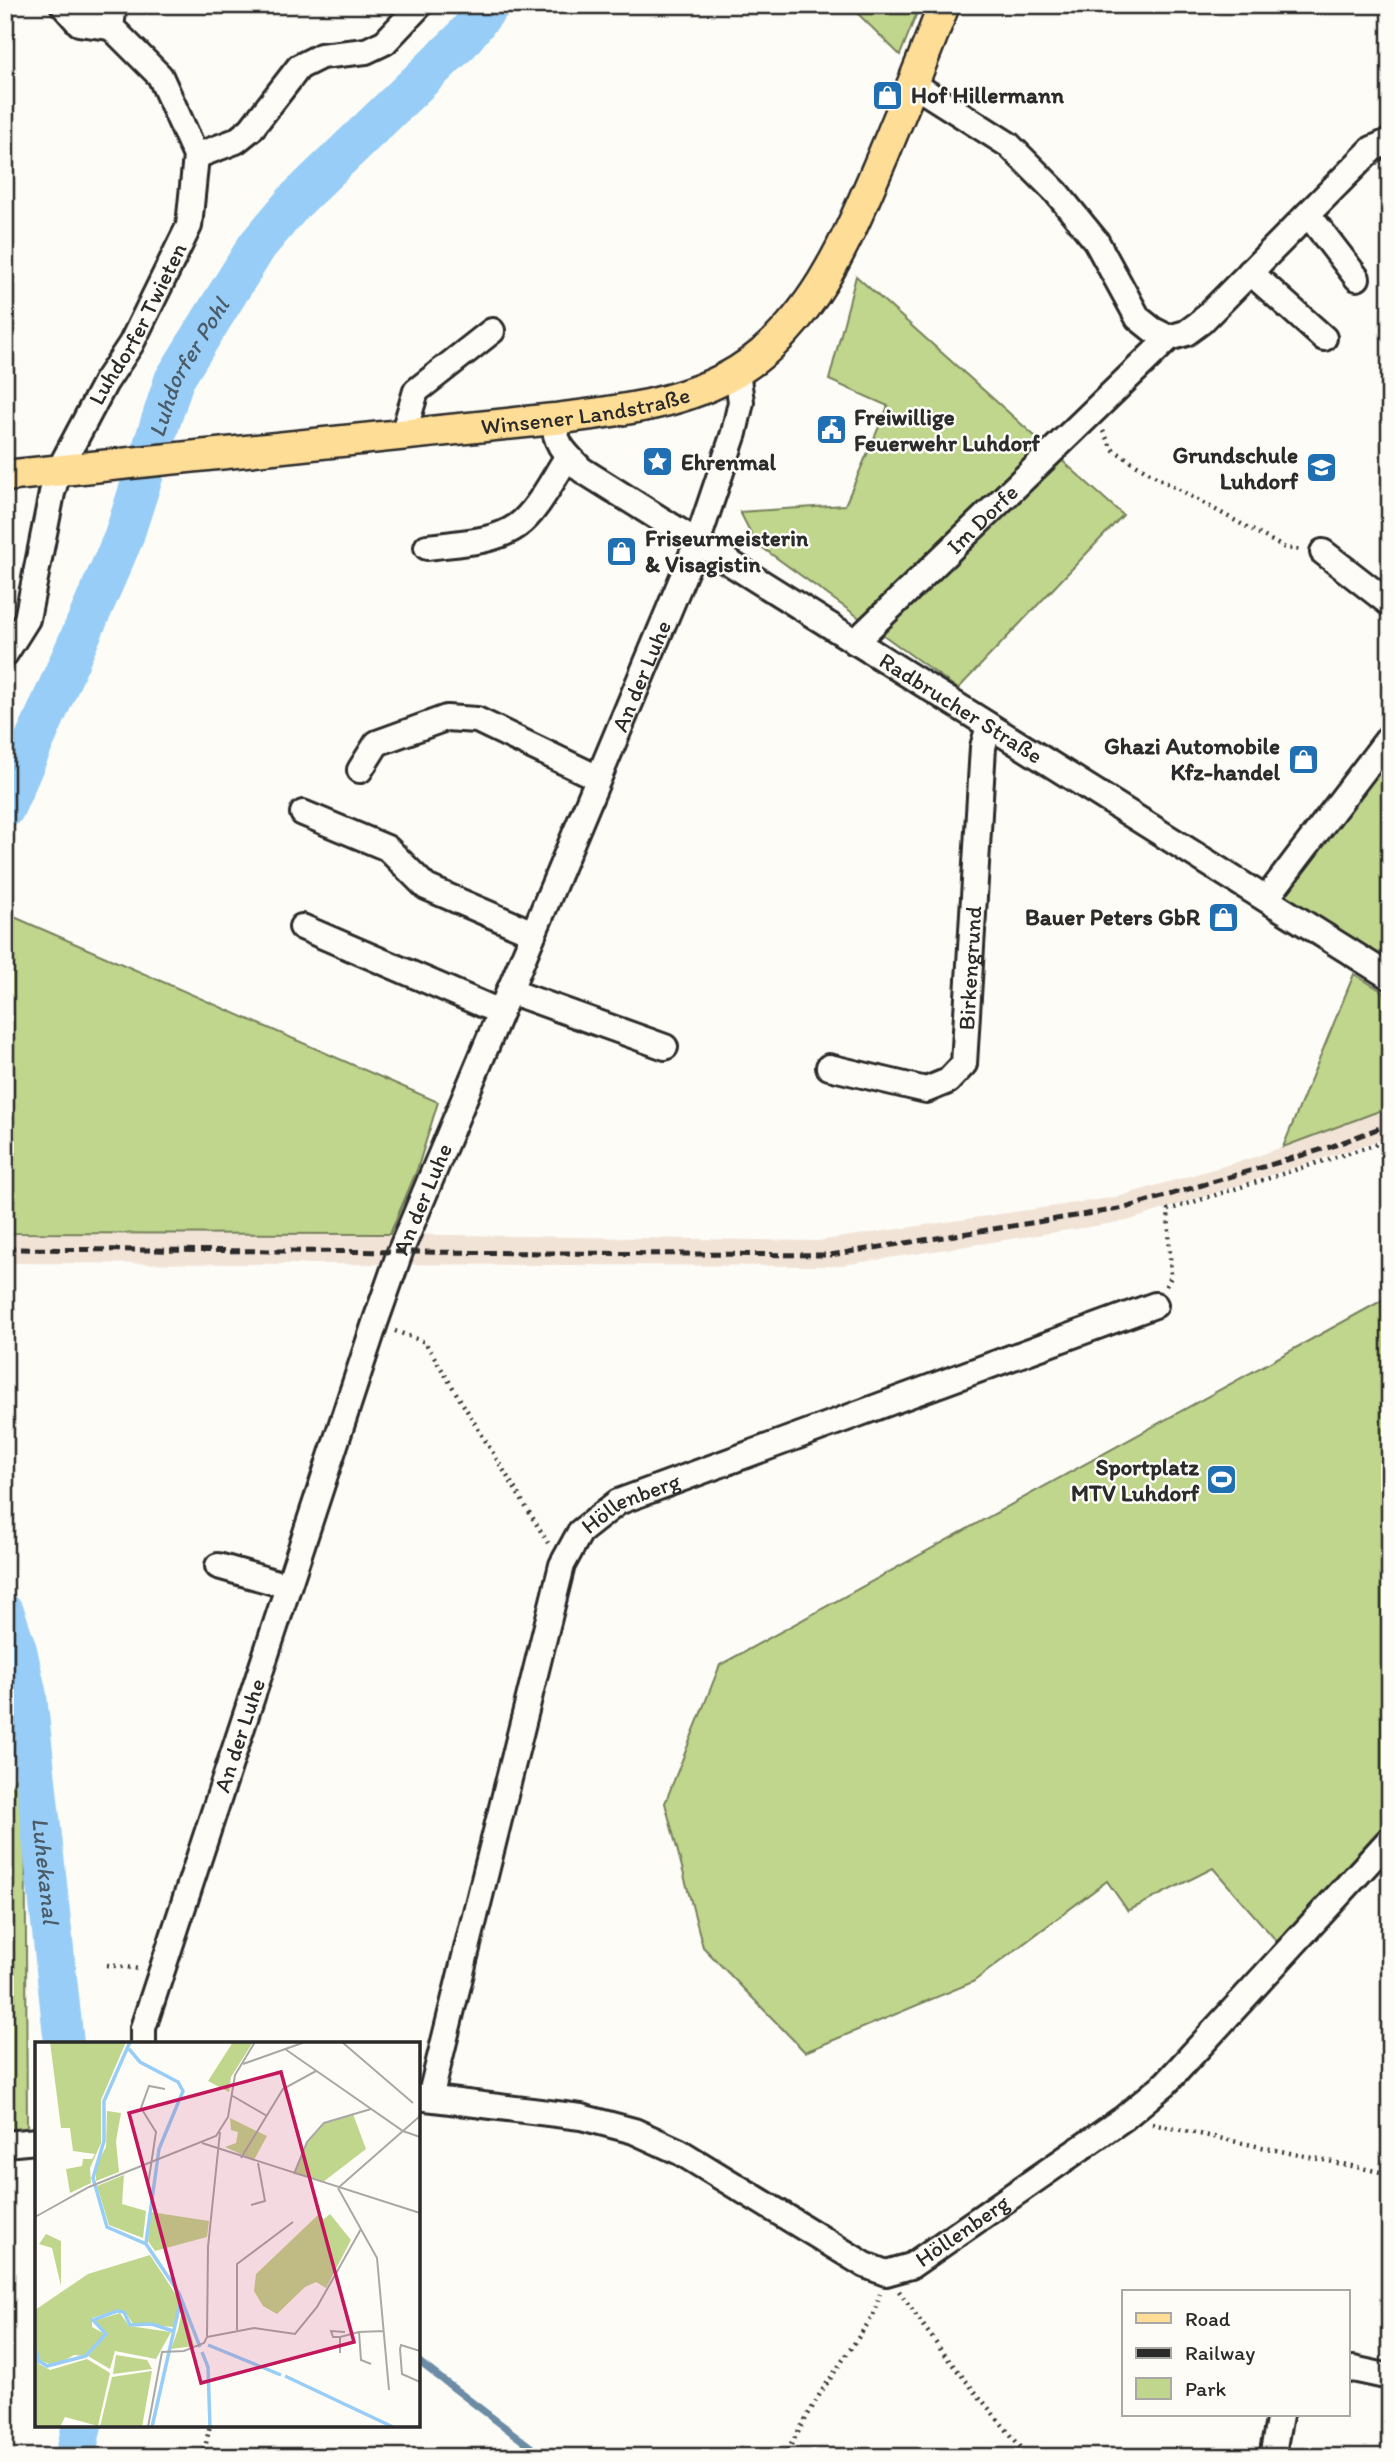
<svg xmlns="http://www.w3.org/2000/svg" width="1395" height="2462" viewBox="0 0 1395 2462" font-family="Itim,sans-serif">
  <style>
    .built { fill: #f2e3d7 }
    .green { fill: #c0d68c; stroke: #76805c; stroke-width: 2 }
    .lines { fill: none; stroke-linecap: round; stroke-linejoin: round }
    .stream { stroke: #6c8ca5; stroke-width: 7 }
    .river { stroke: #97cdf6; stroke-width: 40 }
    .minor-casing { stroke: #2b2b2b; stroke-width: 30 }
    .major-casing { stroke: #2b2b2b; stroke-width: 35 }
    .path { stroke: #2b2b2b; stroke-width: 4.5; stroke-dasharray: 2 5; stroke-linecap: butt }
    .minor { stroke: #fdfcf7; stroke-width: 24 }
    .major { stroke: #fedd96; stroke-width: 30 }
    .rail { stroke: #2b2b2b; stroke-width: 5; stroke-dasharray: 10 5; stroke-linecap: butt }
    .labels { text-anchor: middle; stroke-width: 5; stroke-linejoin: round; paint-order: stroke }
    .poi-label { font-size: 23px; font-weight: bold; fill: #2b2b2b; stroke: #fdfcf7; text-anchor: start }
    .street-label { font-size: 23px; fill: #2b2b2b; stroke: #fdfcf7 }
    .water-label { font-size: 24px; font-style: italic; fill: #4b5c68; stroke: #fdfcf7 }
    .inset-river { fill: none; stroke: #97cdf6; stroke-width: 3.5 }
    .inset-road { fill: none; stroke: #a9a8a5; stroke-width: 2 }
    .view { fill: #c2185b; fill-opacity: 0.15; stroke: #c2185b; stroke-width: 3.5 }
    .inset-edge { fill: none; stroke: #2b2b2b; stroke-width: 3.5 }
  </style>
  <rect width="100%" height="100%" fill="#fdfcf7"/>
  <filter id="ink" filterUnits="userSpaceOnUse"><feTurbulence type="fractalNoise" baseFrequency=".0143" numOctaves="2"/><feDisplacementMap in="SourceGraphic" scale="14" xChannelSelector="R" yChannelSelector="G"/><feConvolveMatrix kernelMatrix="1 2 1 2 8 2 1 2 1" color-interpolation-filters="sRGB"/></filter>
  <g filter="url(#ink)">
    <path class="built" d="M1390,1107V1137L1127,1221L837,1266L5,1263V1233L390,1234L817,1241L1117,1197L1255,1157Z"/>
    <path class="green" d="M849,5H920L900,55Z
      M856,276L1123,515L958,689L756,543L740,512L845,505L888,406L829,380Z
      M1390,746V963L1276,896Z
      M5,913L438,1102L417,1170L390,1234L5,1233Z
      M1354,974L1390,996V1107L1283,1147Z
      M1390,1296V1826L1280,1945L1213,1868L1128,1911L1107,1881L973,1982L805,2052L703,1947L665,1803L720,1665Z
      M25,1760L27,2135L5,2132V1799Z"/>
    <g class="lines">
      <path class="stream" d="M418,2361L544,2457"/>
      <g class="river">
        <path id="s1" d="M5,808L123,539L174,380L257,246L294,202L461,41L490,5"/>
        <path id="s2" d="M5,1614L17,1650L27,1696L64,2044"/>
        <path d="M75,2457L82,2425"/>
      </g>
      <defs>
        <g id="minor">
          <path d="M63,5L79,23L111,27"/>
          <path d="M913,84L1009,145L1056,192L1096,241L1138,318L1153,330L1169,338"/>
          <path d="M196,156L236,141L251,129L299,67L321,56L366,51L385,42L420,5"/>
          <path d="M1308,214L1357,278"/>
          <path d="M1250,272L1324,338"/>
          <path id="s3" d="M554,419C554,444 565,453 582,470L1390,977"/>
          <path d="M403,435L416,391L492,331"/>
          <path d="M427,547C456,543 493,543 517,526C537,512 554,477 568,456"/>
          <path d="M1323,552L1390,604"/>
          <path id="s4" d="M855,642L1169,338L1186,333L1201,322L1372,149L1390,141"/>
          <path id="s5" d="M5,654L27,619L52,493L59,470L105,383L131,344L189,226L196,156L160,76L111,27L114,5"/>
          <path d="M360,770L377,743L446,718L477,720L598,778"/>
          <path d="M303,813L387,848L426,887L533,933"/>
          <path d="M1266,899L1390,736"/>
          <path d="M302,927L500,1012"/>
          <path d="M509,991L665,1047"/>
          <path id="s6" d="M829,1067L926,1090L948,1081L964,1064L983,747L989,726"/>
          <path d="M218,1566L288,1586"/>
          <path id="s7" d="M143,2044V2028L375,1323L400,1252L697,543L734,433L741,402L737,371"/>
          <path id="s8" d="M418,2097L581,2117L634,2131L680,2152L865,2265L886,2273L911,2266L1124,2118L1166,2083L1390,1839"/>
          <path id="s9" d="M430,2098L562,1565L580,1532L618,1502L1155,1305"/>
          <path d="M5,2144L37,2141"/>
          <path d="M1348,2370L1353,2369L1390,2377"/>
          <path d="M1272,2457L1280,2415"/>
        </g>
        <g id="major">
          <path id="s10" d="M5,476L554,419C617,411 682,405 738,371C814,323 848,237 882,158C903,108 924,57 944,5"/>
        </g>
      </defs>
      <use href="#minor" class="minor-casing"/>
      <use href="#major" class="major-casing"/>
      <path class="path" d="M1103,431L1112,449L1156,477L1285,548L1302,550
        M1166,1286L1171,1277L1168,1210L1390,1140
        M395,1331L425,1342L548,1543
        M107,1965L140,1969
        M5,2005L13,2007
        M1152,2124L1390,2174
        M899,2291L943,2353L1029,2457
        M203,2457L210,2425
        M784,2457L821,2392L873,2316L880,2294"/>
      <use href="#minor" class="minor"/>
      <use href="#major" class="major"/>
      <path class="rail" d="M5,1249L830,1255L1125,1208L1330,1147L1390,1124"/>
    </g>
  </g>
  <defs>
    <symbol id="shop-square" viewBox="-11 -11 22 22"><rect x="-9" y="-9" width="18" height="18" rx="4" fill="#1f6fb2" stroke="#fdfcf7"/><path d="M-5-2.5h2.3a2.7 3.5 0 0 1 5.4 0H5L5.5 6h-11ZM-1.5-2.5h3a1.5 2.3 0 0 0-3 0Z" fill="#fff"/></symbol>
    <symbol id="civic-square" viewBox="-11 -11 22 22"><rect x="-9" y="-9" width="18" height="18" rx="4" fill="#1f6fb2" stroke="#fdfcf7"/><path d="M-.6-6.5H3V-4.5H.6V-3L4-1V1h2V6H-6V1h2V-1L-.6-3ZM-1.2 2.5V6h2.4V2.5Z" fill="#fff"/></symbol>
    <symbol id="sight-square" viewBox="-11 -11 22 22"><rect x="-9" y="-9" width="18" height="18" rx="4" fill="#1f6fb2" stroke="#fdfcf7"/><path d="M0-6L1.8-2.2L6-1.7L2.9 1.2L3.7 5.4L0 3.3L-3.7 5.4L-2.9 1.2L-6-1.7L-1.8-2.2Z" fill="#fff"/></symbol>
    <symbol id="school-square" viewBox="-11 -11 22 22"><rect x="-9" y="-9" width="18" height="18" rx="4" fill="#1f6fb2" stroke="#fdfcf7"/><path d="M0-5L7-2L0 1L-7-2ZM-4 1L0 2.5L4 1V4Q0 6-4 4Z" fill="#fff"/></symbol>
    <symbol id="stadium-square" viewBox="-11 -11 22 22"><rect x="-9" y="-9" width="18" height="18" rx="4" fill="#1f6fb2" stroke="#fdfcf7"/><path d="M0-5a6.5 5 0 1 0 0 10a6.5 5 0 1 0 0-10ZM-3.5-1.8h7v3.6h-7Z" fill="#fff"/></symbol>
  </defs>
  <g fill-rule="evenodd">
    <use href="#shop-square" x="870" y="78" width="35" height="35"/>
    <use href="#civic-square" x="814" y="412" width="35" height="35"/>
    <use href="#sight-square" x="640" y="444" width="35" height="35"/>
    <use href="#school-square" x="1304" y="450" width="35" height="35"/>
    <use href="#shop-square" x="604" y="534" width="35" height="35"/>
    <use href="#shop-square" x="1286" y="742" width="35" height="35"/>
    <use href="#shop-square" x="1206" y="900" width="35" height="35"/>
    <use href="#stadium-square" x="1204" y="1462" width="35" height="35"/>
  </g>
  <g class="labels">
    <g class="poi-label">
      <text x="911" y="103">Hof Hillermann</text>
      <text x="854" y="425">Freiwillige<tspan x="854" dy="26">Feuerwehr Luhdorf</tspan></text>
      <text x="1298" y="463" text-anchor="end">Grundschule<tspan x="1298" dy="26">Luhdorf</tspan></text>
      <text x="681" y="470">Ehrenmal</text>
      <text x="645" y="546">Friseurmeisterin<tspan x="645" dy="26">&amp; Visagistin</tspan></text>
      <text x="1280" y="754" text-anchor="end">Ghazi Automobile<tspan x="1280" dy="26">Kfz-handel</tspan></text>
      <text x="1200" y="925" text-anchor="end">Bauer Peters GbR</text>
      <text x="1199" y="1475" text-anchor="end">Sportplatz<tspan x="1199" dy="26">MTV Luhdorf</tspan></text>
    </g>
    <g class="street-label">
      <text dy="8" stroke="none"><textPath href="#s5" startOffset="360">Luhdorfer Twieten</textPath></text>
      <text dy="8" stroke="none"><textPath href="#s10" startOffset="584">Winsener Landstraße</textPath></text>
      <text dy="8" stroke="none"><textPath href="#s4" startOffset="177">Im Dorfe</textPath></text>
      <text dy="8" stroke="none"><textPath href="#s7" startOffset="1458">An der Luhe</textPath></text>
      <text dy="8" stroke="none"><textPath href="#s3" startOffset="508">Radbrucher Straße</textPath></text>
      <text dy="8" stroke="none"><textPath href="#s6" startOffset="243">Birkengrund</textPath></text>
      <text dy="8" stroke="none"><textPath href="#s7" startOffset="891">An der Luhe</textPath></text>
      <text dy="8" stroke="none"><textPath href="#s9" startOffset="646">Höllenberg</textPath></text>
      <text dy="8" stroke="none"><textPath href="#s7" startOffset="324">An der Luhe</textPath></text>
      <text dy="8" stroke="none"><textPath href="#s8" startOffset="597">Höllenberg</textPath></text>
    </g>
    <g class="water-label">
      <text dy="8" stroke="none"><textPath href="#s1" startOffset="478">Luhdorfer Pohl</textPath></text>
      <text dy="8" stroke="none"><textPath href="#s2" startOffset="261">Luhekanal</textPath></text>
    </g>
  </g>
  <g transform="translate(35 2042)">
    <rect width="385" height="385" fill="#fdfcf7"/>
    <path d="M15,0H91L66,58V101L55,126L56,141L35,151L31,127L47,124L48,117H57L60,112L38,109L35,86H26ZM198,0H218L196,35L194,50L173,39ZM72,69L86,71L81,99L84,130L61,139V124L71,105ZM318,72L331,107L288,140L260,132L272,101L291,80ZM195,76L232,94L219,118L190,105L201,101L203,90L196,88ZM89,133L87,162L111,169L108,196L74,183L62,144ZM116,170L174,179L172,195L120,209L113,199ZM284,172L289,177L295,172L316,198L291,246L281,240L270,245L242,272L228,264L219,249L221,232ZM11,192L26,199V244L17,206L4,202ZM115,213L145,259L140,285L98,282L91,271L83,268L57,276V285L70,292L49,314L39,313L20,324L6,319L0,304V268L53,232ZM148,263L159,304L136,307L143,288ZM85,271L94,284L136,290L121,317L80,309L75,327L53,314L73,292L59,279ZM0,309L4,322L15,328L52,317L75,331L63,384L30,375L25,385H0ZM81,313L112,318L117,327L78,332ZM117,329L107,385H65L77,335Z" fill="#c0d68c"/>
    <path class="inset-river" d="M95,0L69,59V99L58,136L72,185L111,202L144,251L165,305M94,7L105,20L143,40L148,49L124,107L111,201M173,303L246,333M0,305L4,319L12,324L51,314L71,292L58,278L82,269L89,270L95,283L117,282L138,289M167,310L173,325L175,385M250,334L358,385M117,385L146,257"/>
    <path class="inset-road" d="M307,0L378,61M250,7L368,89L385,95M208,22L270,0M196,53L232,74M167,101L385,171M206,116L248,47L281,29M259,132L272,100L289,81L336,67M113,143L121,90L106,66L114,44L130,47M303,146L342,216L354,348M303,146L385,74M216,163L230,159L223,121M0,175L54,145L181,94L193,75L200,33L220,0M202,288V222L258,180M172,295L219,286L260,292L282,265L326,187M305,295H298L296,289L310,290M385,309L366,303L365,307L367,332L385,340M305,311V295L324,290M336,322L326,318L324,290L349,289M113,385L127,310L149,309L169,301L172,295L173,205L185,90"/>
    <path class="view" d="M246,30L319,300L166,341L94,71Z"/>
    <rect width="385" height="385" class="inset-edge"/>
  </g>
  <rect width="1395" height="2462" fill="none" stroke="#fdfcf7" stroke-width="28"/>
  <rect x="14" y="14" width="1367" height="2434" fill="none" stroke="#2b2b2b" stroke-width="2.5" filter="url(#ink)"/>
  <rect x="1122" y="2290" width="228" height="126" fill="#fdfcf7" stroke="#a9a8a5" stroke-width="2"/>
  <rect x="1136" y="2313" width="35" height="10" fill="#fedd96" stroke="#a9a8a5" stroke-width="2"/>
  <text x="1185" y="2326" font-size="21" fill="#2b2b2b">Road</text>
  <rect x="1136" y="2348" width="35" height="10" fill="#2b2b2b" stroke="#a9a8a5" stroke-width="2"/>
  <text x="1185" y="2360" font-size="21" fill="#2b2b2b">Railway</text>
  <rect x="1136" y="2378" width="35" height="21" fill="#c0d68c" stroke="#a9a8a5" stroke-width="2"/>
  <text x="1185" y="2396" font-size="21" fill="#2b2b2b">Park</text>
</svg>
